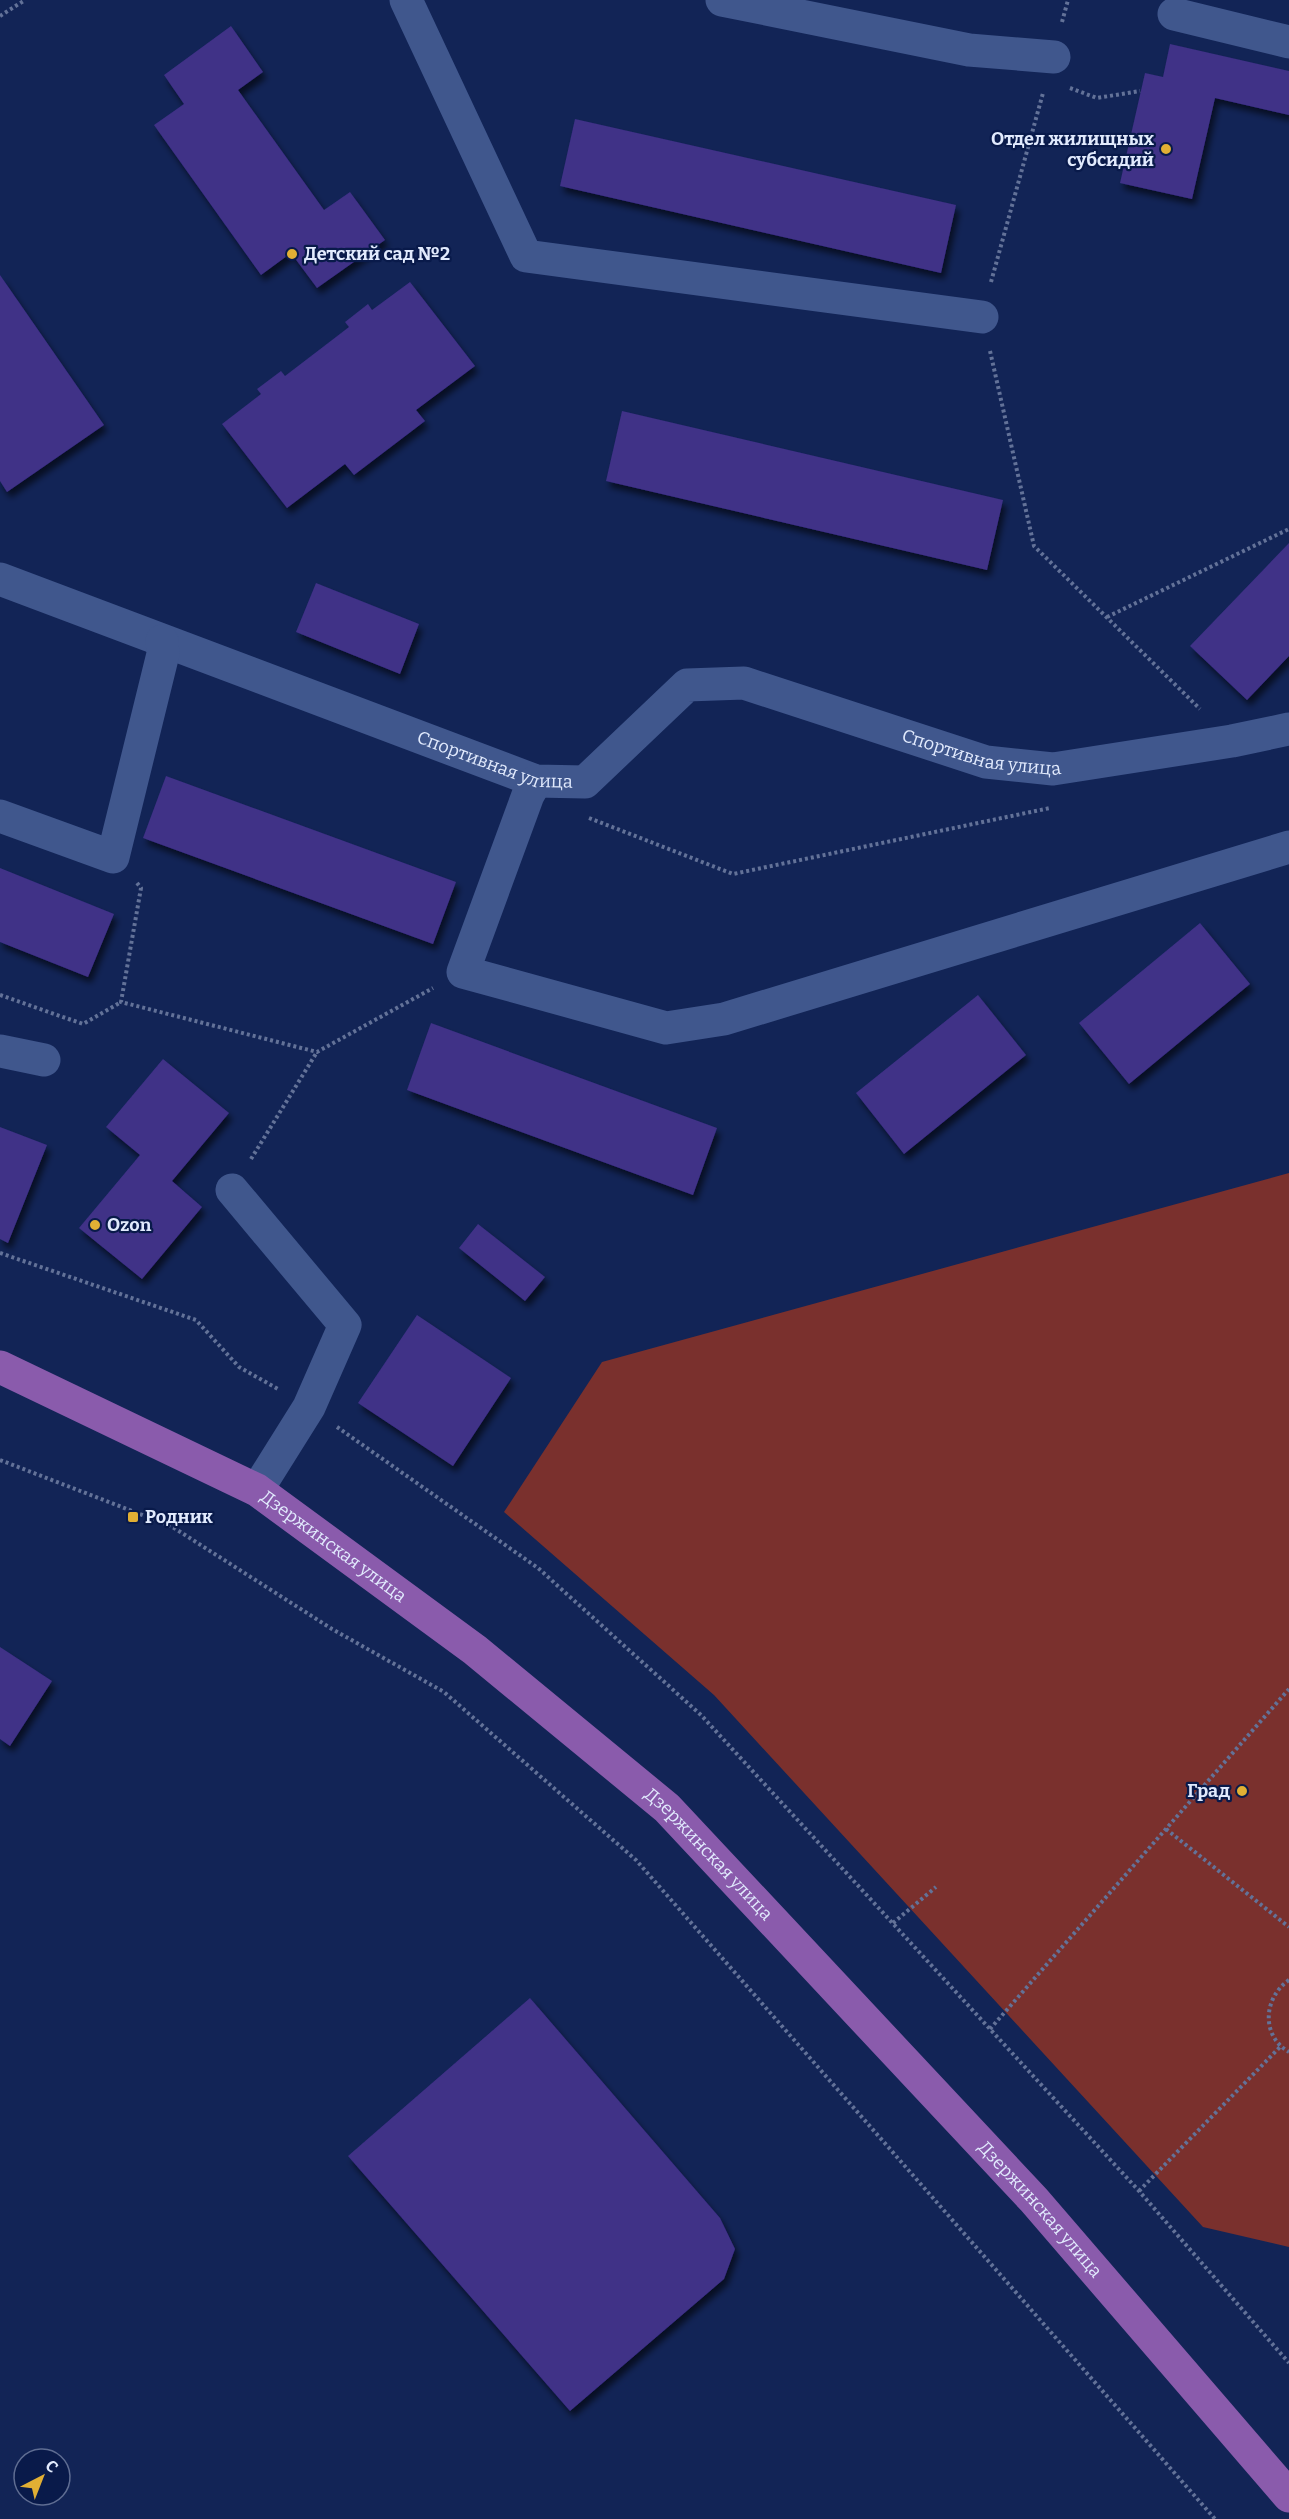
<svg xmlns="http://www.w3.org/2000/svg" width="1289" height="2519" viewBox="0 0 1289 2519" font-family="Bitter,serif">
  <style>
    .green { fill: #7a302d }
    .building { fill: #3f3087; filter: url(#shadow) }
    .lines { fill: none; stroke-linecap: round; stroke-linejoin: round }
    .path { stroke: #637298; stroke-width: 4; stroke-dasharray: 3 3; stroke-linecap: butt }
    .minor { stroke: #40578d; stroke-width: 33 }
    .major { stroke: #8a5bac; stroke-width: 33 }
    .poi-dot { fill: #e1af34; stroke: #091a4a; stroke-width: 2 }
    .labels { text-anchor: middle; stroke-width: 4.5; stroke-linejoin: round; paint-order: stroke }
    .poi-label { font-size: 18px; font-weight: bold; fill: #e1eafd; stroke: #091a4a; text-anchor: start }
    .street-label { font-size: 18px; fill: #e1eafd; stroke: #091a4a }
  </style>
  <defs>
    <filter id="shadow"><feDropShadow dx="3.5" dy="6" stdDeviation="3" flood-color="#0009"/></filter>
  </defs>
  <rect width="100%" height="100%" fill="#122456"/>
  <path class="green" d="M1289,1173V2247L1203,2227L714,1695L504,1512L602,1362Z"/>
  <path class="building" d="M231,26L263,72L238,90L324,210L350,192L385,240L317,288L291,253L261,275L154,125L184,104L164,75Z
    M1170,44L1289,71V115L1215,98L1192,199L1120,183L1145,73L1163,77Z
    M575,119L956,205L941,273L560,186Z
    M0,275L104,425L7,492L0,481Z
    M410,282L475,366L416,410L425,421L354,475L345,464L287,508L222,424L261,394L257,389L281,371L285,376L349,327L345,322L368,304L372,310Z
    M622,411L1003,500L987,570L606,481Z
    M1289,543V656L1247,700L1190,646Z
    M316,583L419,624L400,674L296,632Z
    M166,776L456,882L433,944L143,838Z
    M0,868L114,914L88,977L0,942Z
    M1200,923L1250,984L1129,1084L1079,1023Z
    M978,995L1026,1055L904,1154L856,1093Z
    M431,1023L717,1128L693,1195L407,1090Z
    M163,1059L229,1113L172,1181L202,1207L142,1279L79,1228L140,1155L106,1127Z
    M0,1127L47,1145L8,1243L0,1239Z
    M478,1224L545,1277L525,1301L459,1248Z
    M417,1315L511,1378L453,1466L358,1403Z
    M0,1647L52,1681L10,1746L0,1739Z
    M530,1998L720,2218L735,2249L724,2279L570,2411L348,2156Z"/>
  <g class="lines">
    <path class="path" d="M0,16L25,0
      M1062,22L1068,0
      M1070,88L1097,98L1140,91
      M991,282L1043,93
      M990,351L1034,546L1200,709
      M1107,617L1289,529
      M589,818L733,874L1050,808
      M137,883L141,888L121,1002L317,1052L433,988
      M0,995L83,1024L121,1002
      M251,1159L317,1052
      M0,1253L196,1320L239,1367L278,1389
      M337,1427L538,1568L701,1715L1139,2191L1289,2363
      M0,1460L171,1526L332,1629L444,1692L636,1860L1215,2519
      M1166,1829L1289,1927
      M893,1923L936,1887
      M1289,1980C1263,1998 1261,2036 1289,2052
      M990,2029L1289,1689
      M1139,2191L1280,2047"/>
    <g class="minor">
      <path d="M406,0L526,256L982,317"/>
      <path d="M722,0L969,50L1054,57"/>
      <path d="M1174,14L1289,42"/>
      <path id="s1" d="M0,579L536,781L585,782L687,685L744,683L986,762L1053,769L1232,741L1289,729"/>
      <path d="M536,781L528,795L463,972L666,1028L724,1019L1289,847"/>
      <path d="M0,816L113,857L163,654L162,641"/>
      <path d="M0,1051L44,1060"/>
      <path d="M232,1190L345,1325L309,1407L257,1490"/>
    </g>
    <path class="major" id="s2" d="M0,1367L257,1490L475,1650L667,1808L1034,2200L1289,2496"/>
  </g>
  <g class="poi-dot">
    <circle cx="1166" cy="149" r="6"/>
    <circle cx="292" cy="254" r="6"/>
    <circle cx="95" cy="1225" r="6"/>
    <rect x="127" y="1511" width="12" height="12" rx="3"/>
    <circle cx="1242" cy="1791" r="6"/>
  </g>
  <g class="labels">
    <g class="poi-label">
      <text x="1154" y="145" text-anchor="end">Отдел жилищных<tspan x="1154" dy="21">субсидий</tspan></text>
      <text x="304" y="260">Детский сад №2</text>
      <text x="107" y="1231">Ozon</text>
      <text x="145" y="1523">Родник</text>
      <text x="1230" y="1797" text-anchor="end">Град</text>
    </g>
    <g class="street-label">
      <text dy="6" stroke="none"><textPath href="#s1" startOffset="1068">Спортивная улица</textPath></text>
      <text dy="6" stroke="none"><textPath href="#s1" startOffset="528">Спортивная улица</textPath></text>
      <text dy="6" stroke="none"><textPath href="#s2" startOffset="380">Дзержинская улица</textPath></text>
      <text dy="6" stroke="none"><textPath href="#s2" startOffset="866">Дзержинская улица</textPath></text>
      <text dy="6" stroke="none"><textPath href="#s2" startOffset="1352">Дзержинская улица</textPath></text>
    </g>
  </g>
  <g transform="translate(42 2477) rotate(42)"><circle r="28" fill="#091a4a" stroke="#5f6d92" stroke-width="1.5"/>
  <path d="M0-4.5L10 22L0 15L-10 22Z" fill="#e1af34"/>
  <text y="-9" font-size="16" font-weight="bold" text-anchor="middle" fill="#e1eafd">С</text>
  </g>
</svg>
